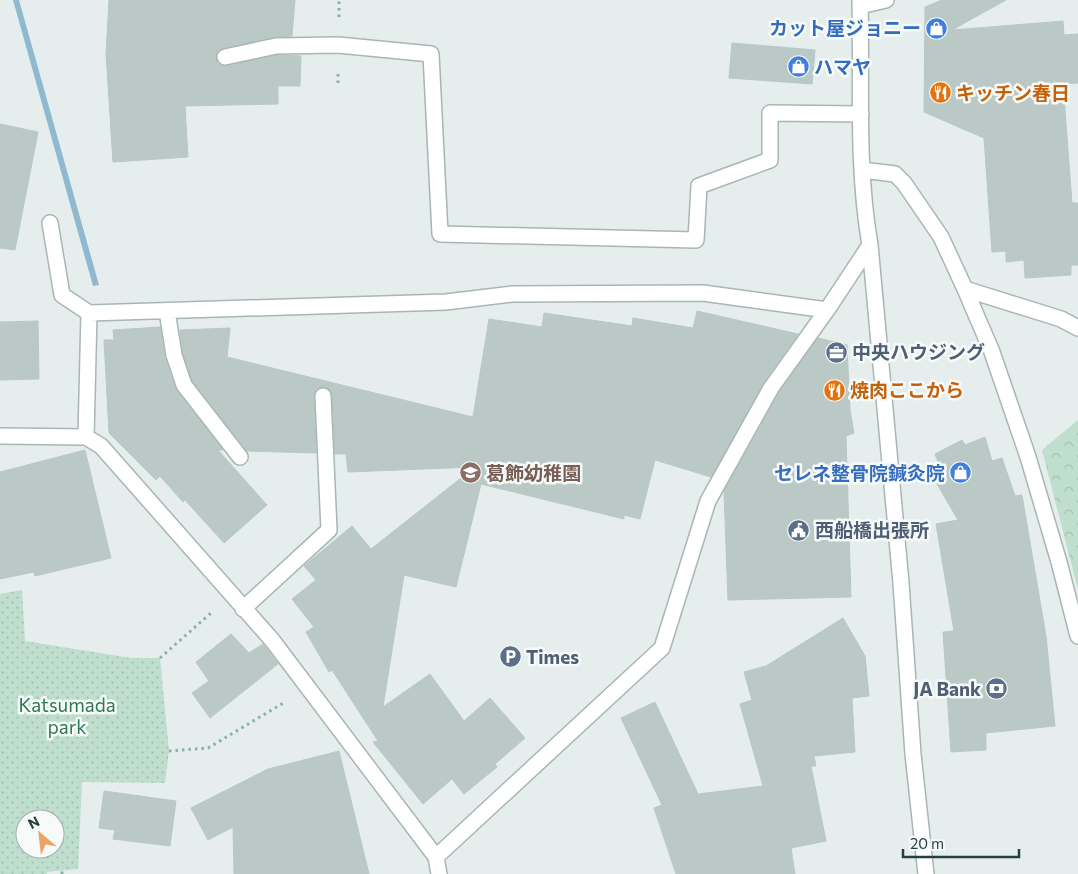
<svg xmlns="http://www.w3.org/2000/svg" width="1078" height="874" viewBox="0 0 1078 874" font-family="Commissioner,'Noto Sans JP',sans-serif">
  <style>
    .forest { fill: url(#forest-crowns) }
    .park { fill: url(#park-dots); fill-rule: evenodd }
    .water { fill: #90b9d0 }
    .building { fill: #bbc9c6; stroke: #b8c8c4 }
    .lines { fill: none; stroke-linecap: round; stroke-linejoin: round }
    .minor-casing { stroke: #a8b6b4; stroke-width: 18 }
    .path { stroke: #87b0ac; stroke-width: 3; stroke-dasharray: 2.5 4; stroke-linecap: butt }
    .minor { stroke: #fff; stroke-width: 15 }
    .labels { text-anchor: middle; stroke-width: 5; stroke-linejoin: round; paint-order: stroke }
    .shop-label { font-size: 19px; font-weight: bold; fill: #366cbe; stroke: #f6faf9; text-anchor: end }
    .food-label { font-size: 19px; font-weight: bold; fill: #c56008; stroke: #f6faf9; text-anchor: start }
    .service-label { font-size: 19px; font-weight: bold; fill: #4e5e75; stroke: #f6faf9; text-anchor: start }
    .education-label { font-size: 19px; font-weight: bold; fill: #785e54; stroke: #f6faf9; text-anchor: start }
    .park-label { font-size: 19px; fill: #307659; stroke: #f6faf9 }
  </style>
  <defs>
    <pattern id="forest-crowns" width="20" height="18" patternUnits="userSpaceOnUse" patternTransform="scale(1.25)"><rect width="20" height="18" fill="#bfdece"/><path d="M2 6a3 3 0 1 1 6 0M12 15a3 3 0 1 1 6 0" fill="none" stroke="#a4c0b2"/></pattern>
    <pattern id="park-dots" width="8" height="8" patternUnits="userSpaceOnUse" patternTransform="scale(1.25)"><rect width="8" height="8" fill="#bfdece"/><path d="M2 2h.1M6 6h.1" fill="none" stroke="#a4c0b2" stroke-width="1.8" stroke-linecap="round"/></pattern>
  </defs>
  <rect width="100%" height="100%" fill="#e5eeec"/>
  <path class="forest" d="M1078,420V590L1042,450Z"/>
  <path class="park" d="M22,590L25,641L131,658H160L169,751L165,783L82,782L78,869L47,872V874H0V594ZM25,819H55V849H25Z"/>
  <path class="water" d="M13,0H19L99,285L93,286Z"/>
  <path class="building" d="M109,0H295L292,36L274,37L223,48L218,50L216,58L218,64L226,66L277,55L301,56L300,86H278V104L185,106L188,157L113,162L106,54Z
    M942,0H1006L952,30L1063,21L1064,35L1078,34V83L1063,84L1072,203H1078V265H1071V275L1025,278L1024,260L1006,262V251L992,252L984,138L924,112L925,7Z
    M732,43L815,50L812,84L729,78Z
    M0,124L38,132L15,250L0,248Z
    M697,311L798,334L763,383L711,477L655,460L640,519L624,515V519L481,484L456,587L404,575L383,707L430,674L464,721L490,698L525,738L495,764L497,767L464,794L452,779L423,804L373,742L378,741L332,670L329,672L306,632L314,627L292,599L316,580L304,566L352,526L371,549L475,467L348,472L346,454H335L332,396L331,391L323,387L318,388L314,396L316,453L247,451L192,381L183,353L180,330L230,328L227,357L473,417L489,319L542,327L544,313L632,326L633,318L693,328Z
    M38,321L39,379L0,380V322Z
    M160,327L165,358L176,390L223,450H218L267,505L224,543L185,500L183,502L160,476L156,480L109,433L104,340H114L113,330Z
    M818,338L847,345L850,410L854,433L846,436L851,597L728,600L724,491L779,393Z
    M985,437L992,461L1002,458L1015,496L1022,495L1046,636L1055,726L986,733V750L951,752L943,632L954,631L936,524L958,520L937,484L945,480L935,454L962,440L965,445Z
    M85,450L111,558L35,576L34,572L0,579V472Z
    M843,618L865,656L869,696L852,698L855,752L814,756L816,766H811L826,841L791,848L795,874H676L654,808L662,805L621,718L655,702L698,794L763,786L740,704L752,700L744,672L766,666Z
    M231,634L249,653L263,644L278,664L210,718L192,693L209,681L196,662Z
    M339,751L369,874H234L233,827L208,840L191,808L268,769Z
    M104,791L176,801L170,846L113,839L115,830L99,828Z"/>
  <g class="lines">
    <defs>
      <path id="minor" d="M860,0C862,82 856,165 870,245L901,583L913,754L926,874
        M860,6L886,0
        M225,57L276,46L338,45L431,54L440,234L696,240L699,186L770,160V113L861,114
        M862,170L895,174L904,183L941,237L965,289L992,352L1028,457L1059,562L1078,636
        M50,223L62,295L89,313
        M965,289L1061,319L1078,328
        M167,311L174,355L184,385L240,457
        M0,436L86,437L101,446L272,640L436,857L439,874
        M86,437L89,313L446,302L512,294L703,293L827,310
        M243,609L329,530L323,396
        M436,857L662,648L708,501L771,388L827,310L870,245"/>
    </defs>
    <use href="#minor" class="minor-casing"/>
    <path class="path" d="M339,17V0
      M338,83V73
      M160,658L211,613
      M169,751L208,748L285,702
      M62,874V870"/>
    <use href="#minor" class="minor"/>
  </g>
  <defs>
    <symbol id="shop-disc" viewBox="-11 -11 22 22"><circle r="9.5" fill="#3f7fe0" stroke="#f6faf9"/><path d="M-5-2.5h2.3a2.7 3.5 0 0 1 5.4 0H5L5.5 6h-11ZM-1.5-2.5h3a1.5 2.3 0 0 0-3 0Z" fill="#fff"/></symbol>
    <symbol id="restaurant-disc" viewBox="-11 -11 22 22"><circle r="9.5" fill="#e8710a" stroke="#f6faf9"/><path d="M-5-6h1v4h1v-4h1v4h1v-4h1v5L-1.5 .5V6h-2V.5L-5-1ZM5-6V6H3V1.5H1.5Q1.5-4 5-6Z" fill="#fff"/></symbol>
    <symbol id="office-disc" viewBox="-11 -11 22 22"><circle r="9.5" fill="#5c6f8a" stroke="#f6faf9"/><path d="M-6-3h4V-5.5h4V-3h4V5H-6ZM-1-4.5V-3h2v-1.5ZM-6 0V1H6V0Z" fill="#fff"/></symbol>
    <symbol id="school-disc" viewBox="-11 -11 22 22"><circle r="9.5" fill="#8d6e63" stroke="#f6faf9"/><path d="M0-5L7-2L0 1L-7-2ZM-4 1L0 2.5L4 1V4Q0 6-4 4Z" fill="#fff"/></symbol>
    <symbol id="civic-disc" viewBox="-11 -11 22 22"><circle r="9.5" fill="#5c6f8a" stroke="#f6faf9"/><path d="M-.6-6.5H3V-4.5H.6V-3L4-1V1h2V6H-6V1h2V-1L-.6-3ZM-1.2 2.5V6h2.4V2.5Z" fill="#fff"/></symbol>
    <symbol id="parking-disc" viewBox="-11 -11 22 22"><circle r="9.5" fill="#5c6f8a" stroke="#f6faf9"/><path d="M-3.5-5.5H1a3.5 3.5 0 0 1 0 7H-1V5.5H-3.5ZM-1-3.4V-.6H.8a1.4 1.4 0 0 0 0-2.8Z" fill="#fff"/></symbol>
    <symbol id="bank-disc" viewBox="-11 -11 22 22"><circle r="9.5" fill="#5c6f8a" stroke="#f6faf9"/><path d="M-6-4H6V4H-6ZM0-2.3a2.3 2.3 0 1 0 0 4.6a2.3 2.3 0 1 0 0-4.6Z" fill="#fff"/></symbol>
  </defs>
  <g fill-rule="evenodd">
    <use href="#shop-disc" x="924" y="16" width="25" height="25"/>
    <use href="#shop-disc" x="786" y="54" width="25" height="25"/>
    <use href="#restaurant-disc" x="928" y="80" width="25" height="25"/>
    <use href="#office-disc" x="824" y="340" width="25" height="25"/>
    <use href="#restaurant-disc" x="822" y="378" width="25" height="25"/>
    <use href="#school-disc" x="458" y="460" width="25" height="25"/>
    <use href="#shop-disc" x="948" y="460" width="25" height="25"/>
    <use href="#civic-disc" x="786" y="518" width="25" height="25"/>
    <use href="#parking-disc" x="498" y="644" width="25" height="25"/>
    <use href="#bank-disc" x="984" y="676" width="25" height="25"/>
  </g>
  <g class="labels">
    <g class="shop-label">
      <text x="921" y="35">カット屋ジョニー</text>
      <text x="814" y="74" text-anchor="start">ハマヤ</text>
      <text x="945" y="480">セレネ整骨院鍼灸院</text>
    </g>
    <g class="food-label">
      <text x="956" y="100">キッチン春日</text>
      <text x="850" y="397">焼肉ここから</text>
    </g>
    <g class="service-label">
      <text x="852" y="359">中央ハウジング</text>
      <text x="815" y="537">西船橋出張所</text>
      <text x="526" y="664">Times</text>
      <text x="981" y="696" text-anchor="end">JA Bank</text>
    </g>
    <g class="education-label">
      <text x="486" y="480">葛飾幼稚園</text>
    </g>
    <g class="park-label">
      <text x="67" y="712">Katsumada<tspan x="67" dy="22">park</tspan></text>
    </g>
  </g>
  <g transform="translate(40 834) rotate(332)"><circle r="24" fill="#f6faf9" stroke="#a2b0ae"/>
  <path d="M0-4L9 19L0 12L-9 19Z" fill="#eda364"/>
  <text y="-8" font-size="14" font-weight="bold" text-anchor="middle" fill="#25403e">N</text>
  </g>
  <path d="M903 849v8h116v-8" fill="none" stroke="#25403e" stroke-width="2.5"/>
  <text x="910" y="849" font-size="15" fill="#25403e" stroke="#f6faf9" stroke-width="4" paint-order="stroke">20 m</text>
</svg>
